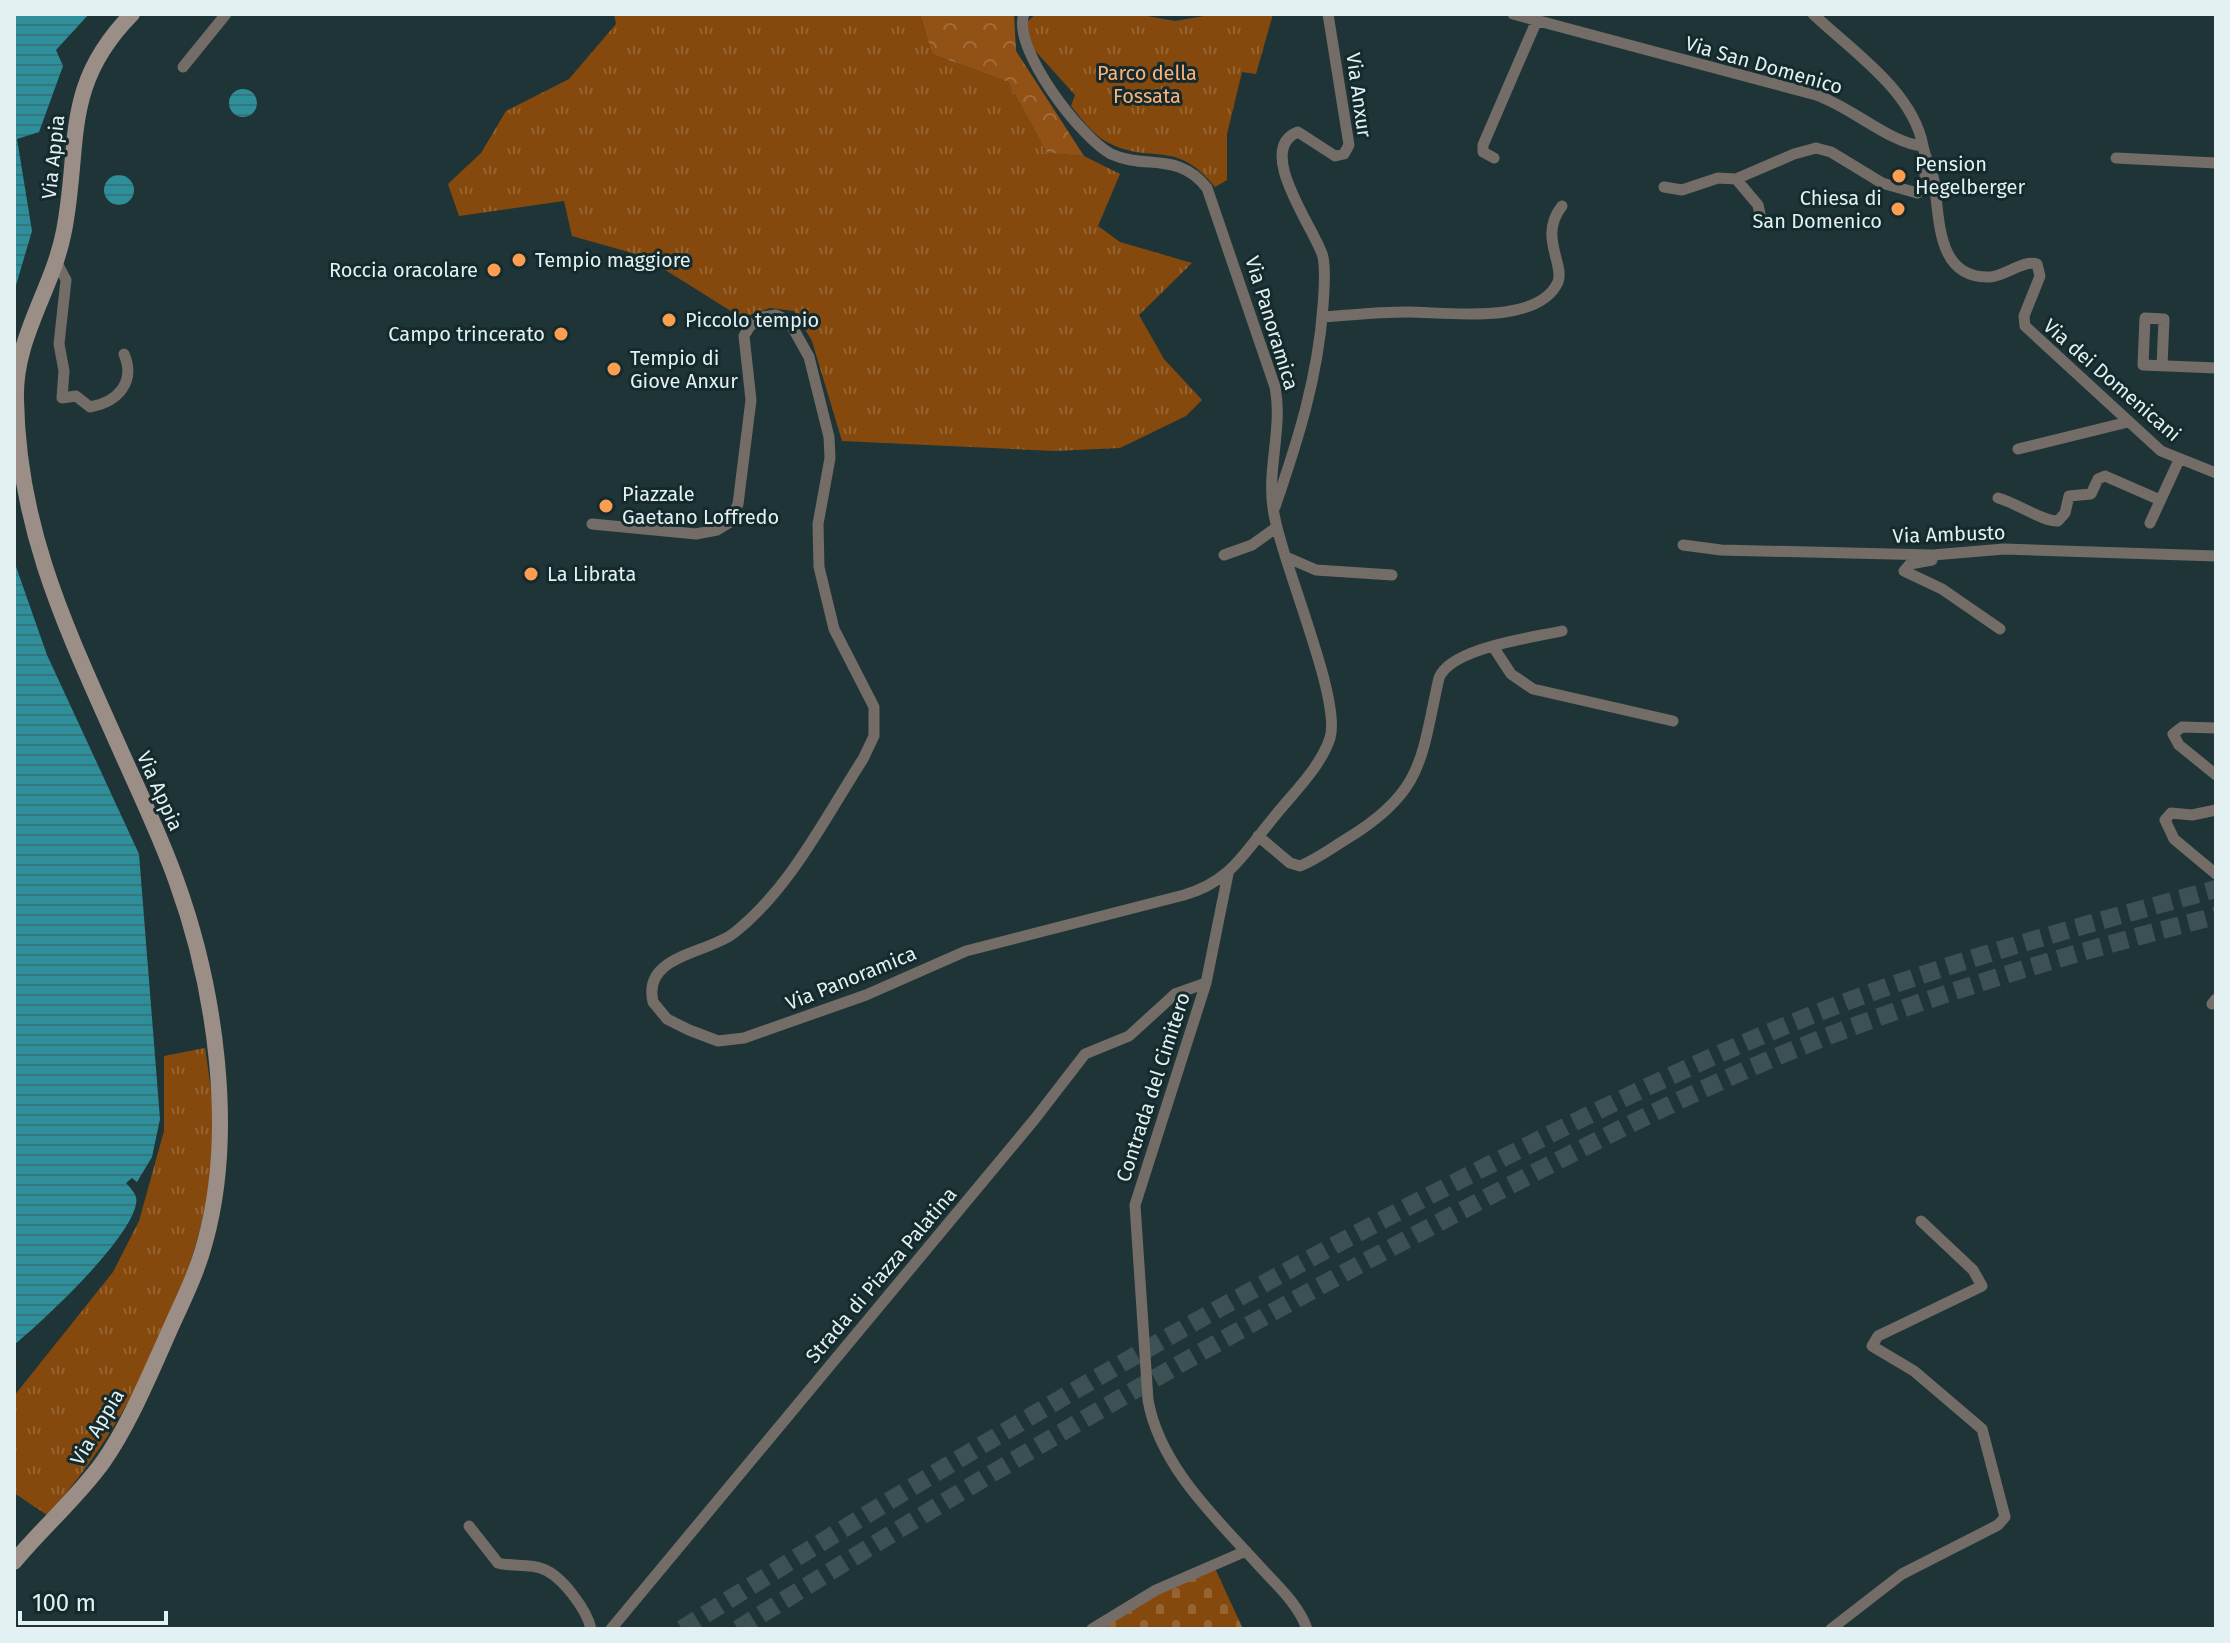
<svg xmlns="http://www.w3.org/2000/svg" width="2230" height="1643" viewBox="0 0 2230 1643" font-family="'Fira Sans',sans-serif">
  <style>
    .grass { fill: url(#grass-tufts) }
    .forest { fill: url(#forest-crowns) }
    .cemetery { fill: url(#cemetery-stones) }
    .water { fill: url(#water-rules) }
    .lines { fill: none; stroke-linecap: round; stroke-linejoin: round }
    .trunk-tunnel { stroke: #3d5053; stroke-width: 18; stroke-dasharray: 18 9; stroke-linecap: butt }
    .minor { stroke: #746d67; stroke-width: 11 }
    .secondary { stroke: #9a8e86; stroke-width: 16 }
    .poi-dot { fill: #fb9e51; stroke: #152a2d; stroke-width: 3 }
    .labels { text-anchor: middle; stroke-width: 6; stroke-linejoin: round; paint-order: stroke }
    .street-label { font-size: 20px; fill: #e4f1f2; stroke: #152a2d }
    .park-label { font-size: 20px; fill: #fcb279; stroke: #152a2d }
    .poi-label { font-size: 20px; fill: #e4f1f2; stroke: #152a2d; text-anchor: start }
  </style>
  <defs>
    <pattern id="grass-tufts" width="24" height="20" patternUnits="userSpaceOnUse" patternTransform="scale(2)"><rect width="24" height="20" fill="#85490d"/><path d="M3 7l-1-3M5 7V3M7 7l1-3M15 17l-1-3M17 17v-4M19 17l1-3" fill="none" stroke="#966431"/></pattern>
    <pattern id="forest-crowns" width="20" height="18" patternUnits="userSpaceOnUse" patternTransform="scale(2)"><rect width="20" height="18" fill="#935215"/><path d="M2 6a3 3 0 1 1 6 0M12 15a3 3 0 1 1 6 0" fill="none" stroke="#a26b38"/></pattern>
    <pattern id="cemetery-stones" width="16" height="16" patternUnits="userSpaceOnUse" patternTransform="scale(2)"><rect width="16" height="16" fill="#85490d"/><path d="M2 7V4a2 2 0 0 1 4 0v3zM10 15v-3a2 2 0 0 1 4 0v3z" fill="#966431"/></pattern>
    <pattern id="water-rules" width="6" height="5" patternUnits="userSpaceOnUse" patternTransform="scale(2)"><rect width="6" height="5" fill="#2e8f9b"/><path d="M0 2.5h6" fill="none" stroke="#36767e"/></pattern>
  </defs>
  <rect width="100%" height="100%" fill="#1f3437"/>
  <path class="grass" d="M614,14H920L932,54L1008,82L1047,153L1084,156L1120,174L1098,226L1120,242L1192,263L1139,315L1164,359L1202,400L1186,416L1120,448L1055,451L842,441L812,341L794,311L770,308L742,318L643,256L572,236L564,201L459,216L448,184L481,153L506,111L569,79L616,24Z
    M1036,14H1136L1175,21L1216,14H1273L1256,74L1242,72L1227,134V180L1215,187C1175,137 1151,166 1107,142C1093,135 1081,118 1071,106L1075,95L1030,45L1027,22Z
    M205,1048C210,1083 217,1122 213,1157C202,1277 128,1428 47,1515L14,1493V1396L113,1272L139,1221L164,1131V1056Z"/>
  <path class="forest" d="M920,14H1014L1016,51L1084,156L1047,153L1008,82L932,54Z"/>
  <path class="cemetery" d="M1212,1562L1243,1629H1086L1135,1597Z"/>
  <path class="water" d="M14,14H89L56,50L63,66L39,132L17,139L32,231L14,292Z
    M229 103a14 14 0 1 1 28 0a14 14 0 1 1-28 0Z
    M104 190a15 15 0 1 1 30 0a15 15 0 1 1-30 0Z
    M14,561L47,655L139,854L160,1119L152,1157L137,1182L132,1178L126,1183C132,1190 138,1195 136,1204C129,1241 44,1320 14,1345Z"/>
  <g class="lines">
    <path class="trunk-tunnel" d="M682,1629C932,1472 1186,1320 1448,1186C1571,1123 1694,1061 1822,1011C1950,961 2084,925 2216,889
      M738,1629C972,1482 1210,1342 1455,1214C1582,1148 1710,1080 1844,1030C1966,984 2090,948 2216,916"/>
    <path class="minor" d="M1513,14L1816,95C1850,106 1891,144 1923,146C1913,91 1851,50 1813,14
      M183,67L226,14
      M1923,146C1925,158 1932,169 1934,181C1940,219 1936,279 1990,277C2006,276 2022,260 2037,264L2040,276L2024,316L2025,326L2161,451L2216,473
      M1494,158L1483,152V145L1537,20
      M2116,158L2216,163
      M1736,179L1758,205L1762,223
      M1664,187L1682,190L1718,178L1736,179L1794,154L1816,148L1831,152L1882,183L1917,193L1925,188V164
      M56,261L66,280L59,344L64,371L62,398L76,396L90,407C118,402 136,382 124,354
      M1322,317C1350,315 1379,312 1408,312C1446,312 1538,326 1558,282C1565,264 1538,236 1562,206
      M2162,366L2164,319L2145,318L2143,365L2216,368
      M2018,449L2128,422
      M1998,498C2017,503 2043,522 2058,521L2065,513L2069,496L2091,494L2098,479L2105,476L2160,500
      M1275,507C1298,440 1318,377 1323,306C1324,290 1326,273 1323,257C1317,232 1253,149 1298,132L1335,156L1344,154L1349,145L1328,14
      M2150,523L2179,460
      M592,524L696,534L717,530L730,522L738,504L751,400L744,336L750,326L762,317L776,315L789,321L809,357L829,437L830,458L818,524L819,567L834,629L874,707V736L863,759C825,818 790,889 734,933C707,954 642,955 653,1002L667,1019L689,1030L718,1041L744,1038L866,995L966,951L1184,895C1229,882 1242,856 1270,822C1289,797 1320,769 1330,738C1342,698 1280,560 1273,508C1267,468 1283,427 1275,387L1207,188C1178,151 1146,170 1111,154C1082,139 1011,48 1024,14
      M1683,545L1721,550L1933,555L2004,549L2216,556
      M1224,555L1252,545L1277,527
      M1286,557L1316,570L1392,575
      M1932,560L1910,564L1904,571L1942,589L2000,629
      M1494,648L1511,674L1533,689L1673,721
      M2216,728L2182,727L2173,734L2179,745L2216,775
      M2216,810L2192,815L2171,813L2165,820L2174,839L2216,874
      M1258,836L1290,863L1300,866C1317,859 1333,847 1348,838C1425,791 1421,757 1439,678C1451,648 1531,638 1562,631
      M1228,874L1206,983L1135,1205L1148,1400C1160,1468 1219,1521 1263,1570C1280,1588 1299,1606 1307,1629
      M2212,1004L2216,999
      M469,1526L498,1563C512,1567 529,1563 543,1569C562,1576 587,1610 591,1629
      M611,1629L1034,1120L1085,1054L1129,1036L1175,994L1206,983
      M1092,1629L1156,1590L1246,1551
      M1831,1629L1902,1574L1998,1525L2005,1517L1982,1429L1914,1371L1872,1346L1878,1336L1982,1286L1973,1270L1921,1221"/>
    <path class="secondary" d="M14,1562C42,1528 77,1498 103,1462C128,1426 146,1383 164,1343C178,1310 196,1277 205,1242C236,1131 215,987 176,880C160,835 139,792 120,749C68,632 18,531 16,399C14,338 53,289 64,231C81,143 61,86 132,14"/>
  </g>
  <g class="poi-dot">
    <circle cx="1899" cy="176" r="8"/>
    <circle cx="1898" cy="209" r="8"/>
    <circle cx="519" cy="260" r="8"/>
    <circle cx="494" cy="270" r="8"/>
    <circle cx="669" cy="320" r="8"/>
    <circle cx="561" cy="334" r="8"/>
    <circle cx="614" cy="369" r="8"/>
    <circle cx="606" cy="506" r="8"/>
    <circle cx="531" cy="574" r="8"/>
  </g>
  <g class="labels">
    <g class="street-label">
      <text transform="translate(1764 65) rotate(16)" y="7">Via San Domenico</text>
      <text transform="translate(1359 95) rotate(82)" y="7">Via Anxur</text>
      <text transform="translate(53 157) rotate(-84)" y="7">Via Appia</text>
      <text transform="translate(1272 323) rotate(73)" y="7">Via Panoramica</text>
      <text transform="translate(2112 380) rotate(41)" y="7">Via dei Domenicani</text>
      <text transform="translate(1949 534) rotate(-2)" y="7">Via Ambusto</text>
      <text transform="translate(160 791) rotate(66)" y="7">Via Appia</text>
      <text transform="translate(851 978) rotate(-22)" y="7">Via Panoramica</text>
      <text transform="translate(1153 1087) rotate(-72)" y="7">Contrada del Cimitero</text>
      <text transform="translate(881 1275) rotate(-50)" y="7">Strada di Piazza Palatina</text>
      <text transform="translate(97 1427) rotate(-59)" y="7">Via Appia</text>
    </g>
    <g class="park-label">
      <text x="1147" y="80">Parco della<tspan x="1147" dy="23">Fossata</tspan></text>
    </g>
    <g class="poi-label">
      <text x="1915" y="171">Pension<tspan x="1915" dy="23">Hegelberger</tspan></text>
      <text x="1882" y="205" text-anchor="end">Chiesa di<tspan x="1882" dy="23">San Domenico</tspan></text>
      <text x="535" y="267">Tempio maggiore</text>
      <text x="478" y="277" text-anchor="end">Roccia oracolare</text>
      <text x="685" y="327">Piccolo tempio</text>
      <text x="545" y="341" text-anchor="end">Campo trincerato</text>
      <text x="630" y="365">Tempio di<tspan x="630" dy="23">Giove Anxur</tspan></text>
      <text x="622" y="501">Piazzale<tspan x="622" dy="23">Gaetano Loffredo</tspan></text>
      <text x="547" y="581">La Librata</text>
    </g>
  </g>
  <rect width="2230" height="1643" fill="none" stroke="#e4f1f2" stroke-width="32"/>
  <path d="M20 1611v12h146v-12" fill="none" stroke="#e4f1f2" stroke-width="4"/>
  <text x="32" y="1611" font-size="24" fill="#e4f1f2" stroke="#152a2d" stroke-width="6" paint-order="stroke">100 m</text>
</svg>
